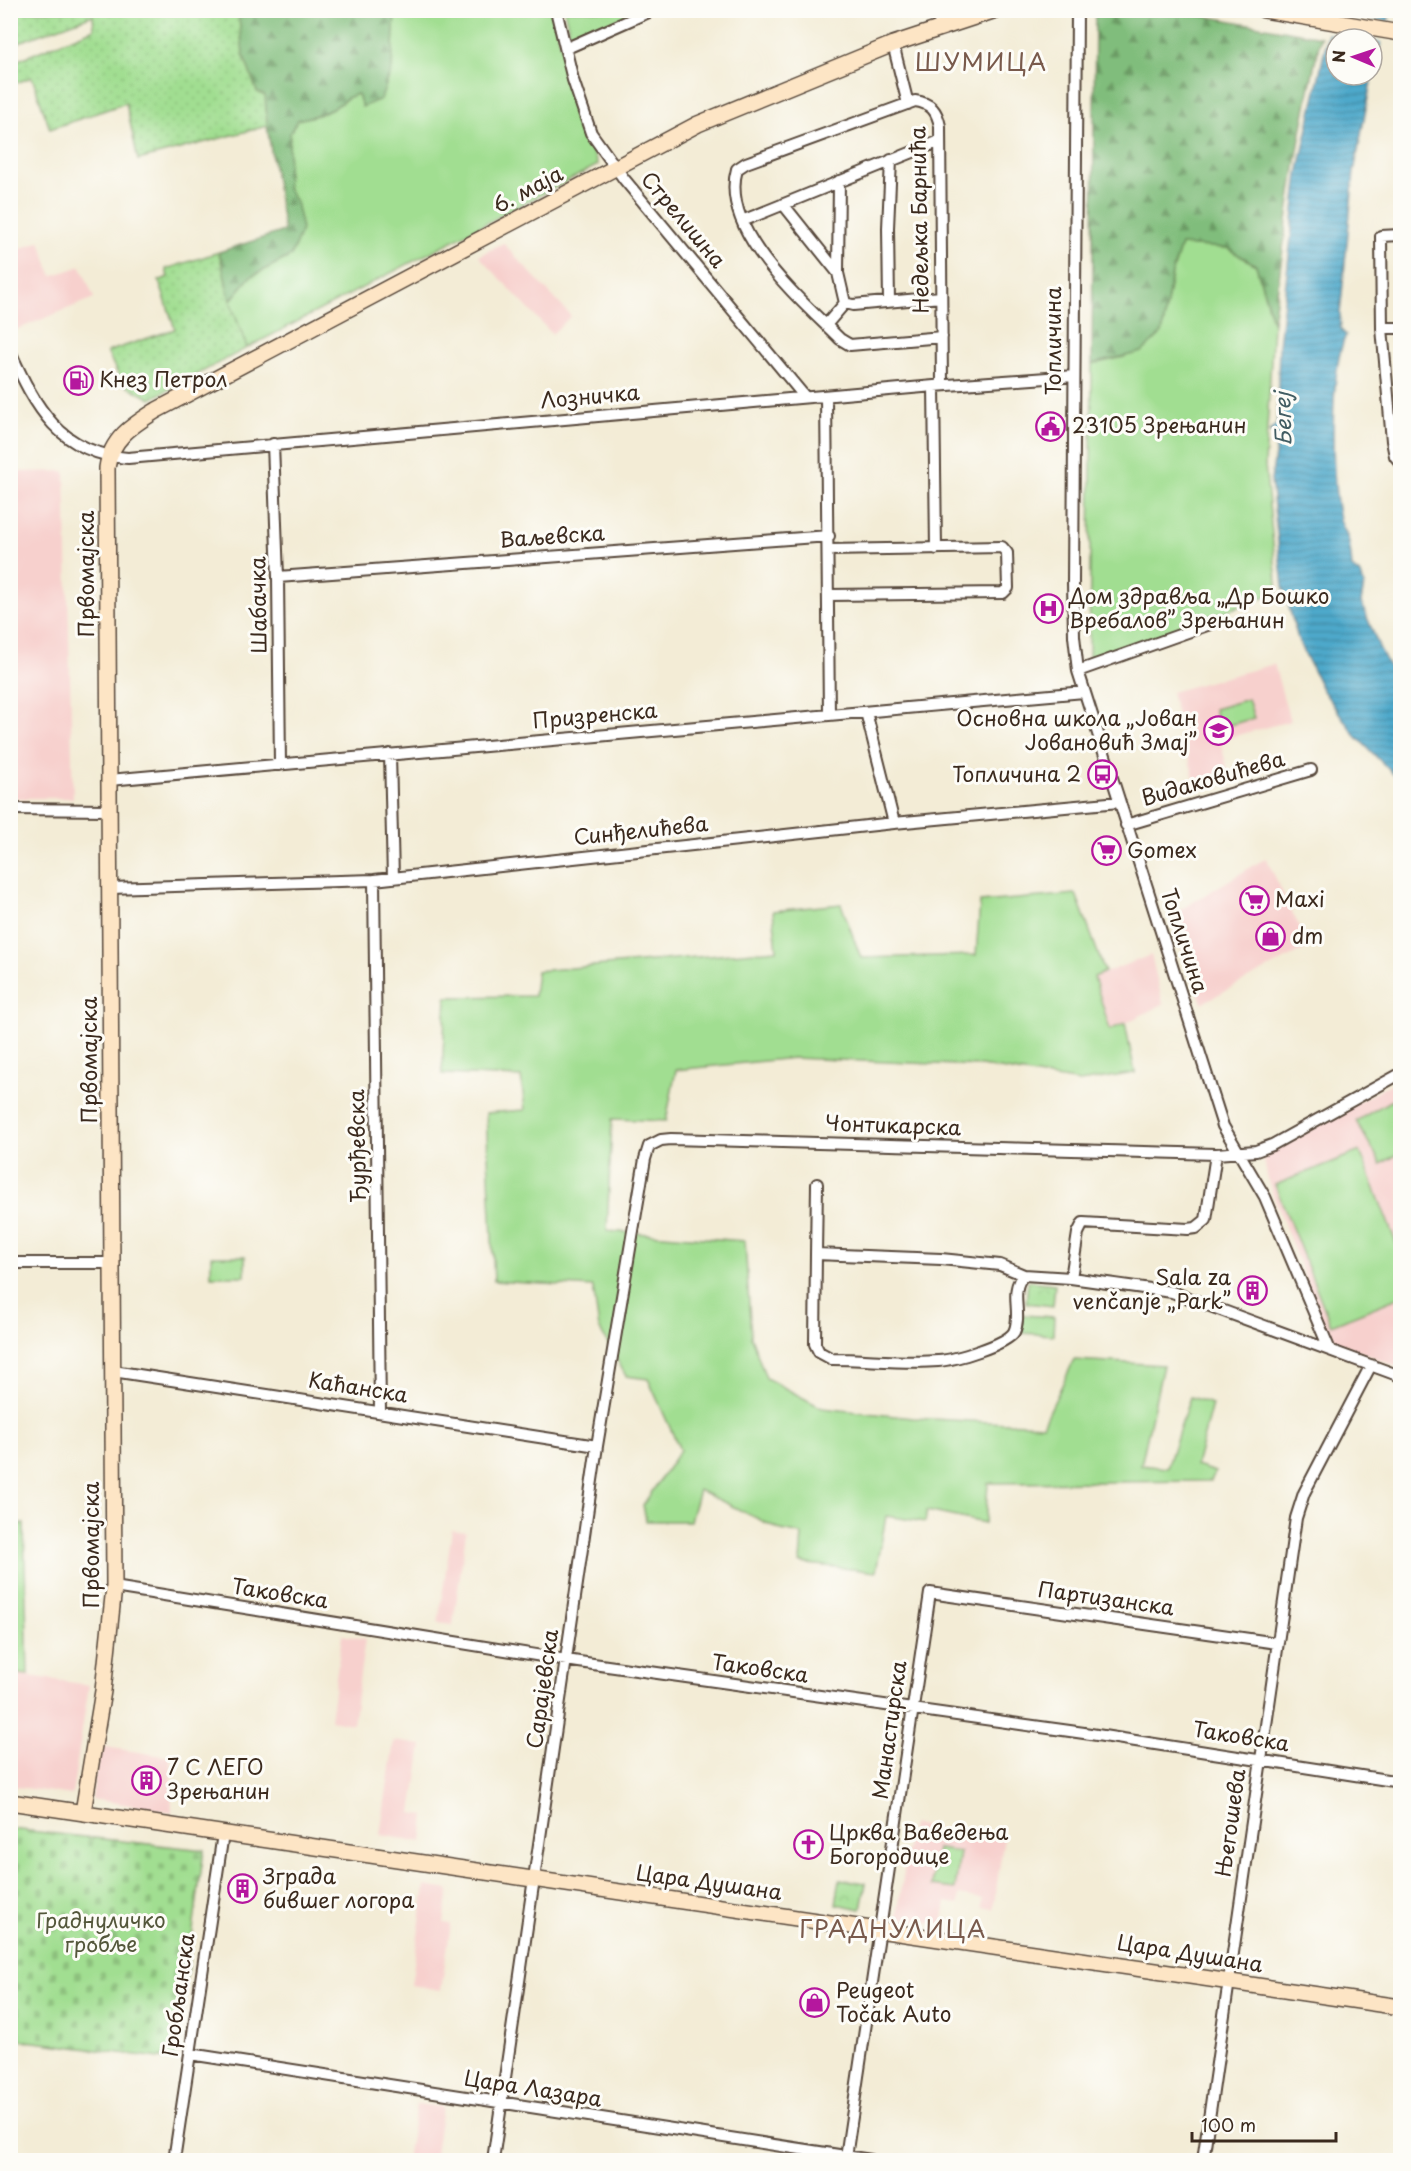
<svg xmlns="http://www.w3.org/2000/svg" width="1411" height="2171" viewBox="0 0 1411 2171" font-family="'Playpen Sans',sans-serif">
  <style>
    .built { fill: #f7d0cd }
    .grass { fill: #a1de91; stroke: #6e8458; stroke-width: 1.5 }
    .forest { fill: url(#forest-firs); stroke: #5e744c; stroke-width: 1.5 }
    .cemetery { fill: url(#cemetery-stones); stroke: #6e8458; stroke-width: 1.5 }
    .park { fill: url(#park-crowns); stroke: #6e8458; stroke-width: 1.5 }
    .garden { fill: url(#garden-dots); stroke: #6e8458; stroke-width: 1.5 }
    .water { fill: url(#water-rules); stroke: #446a74; stroke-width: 1.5; fill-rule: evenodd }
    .pier { fill: #f3ecd6 }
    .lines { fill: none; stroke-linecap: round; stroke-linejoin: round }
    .street-casing { stroke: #57473a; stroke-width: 14 }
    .secondary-casing { stroke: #57473a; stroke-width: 18 }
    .street { stroke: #fff; stroke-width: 10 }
    .secondary { stroke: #fde5c5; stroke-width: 15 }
    .labels { text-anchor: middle; stroke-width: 6; stroke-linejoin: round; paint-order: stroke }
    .street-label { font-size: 21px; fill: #3b2a1e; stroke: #fdfcf7 }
    .poi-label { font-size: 21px; fill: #3b2a1e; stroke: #fdfcf7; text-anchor: start }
    .park-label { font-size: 21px; fill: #54573b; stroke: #fdfcf7 }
    .water-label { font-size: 22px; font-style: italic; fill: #425d63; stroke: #fdfcf7 }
    .quarter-label { font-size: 24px; letter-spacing: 1.5px; fill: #795a4c; stroke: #fdfcf7 }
  </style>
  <defs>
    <pattern id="forest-firs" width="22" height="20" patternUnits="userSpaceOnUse" patternTransform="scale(1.5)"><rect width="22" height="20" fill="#80bd7b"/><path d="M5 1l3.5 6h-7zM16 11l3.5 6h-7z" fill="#6a9a64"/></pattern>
    <pattern id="cemetery-stones" width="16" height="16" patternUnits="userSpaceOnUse" patternTransform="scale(1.5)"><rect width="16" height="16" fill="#a1de91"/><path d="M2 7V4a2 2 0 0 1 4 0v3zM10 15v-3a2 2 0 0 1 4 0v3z" fill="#8cbf7d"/></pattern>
    <pattern id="park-crowns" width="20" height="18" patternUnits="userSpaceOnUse" patternTransform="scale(1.5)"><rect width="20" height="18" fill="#a1de91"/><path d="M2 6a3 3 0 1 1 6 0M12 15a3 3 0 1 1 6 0" fill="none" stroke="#8cbf7d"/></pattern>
    <pattern id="garden-dots" width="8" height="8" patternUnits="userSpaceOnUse" patternTransform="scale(1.5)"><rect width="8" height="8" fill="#a1de91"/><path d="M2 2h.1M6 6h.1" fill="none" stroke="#8cbf7d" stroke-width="1.8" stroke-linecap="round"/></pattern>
    <pattern id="water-rules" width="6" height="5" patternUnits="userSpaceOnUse" patternTransform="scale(1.5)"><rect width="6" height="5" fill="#4da9cb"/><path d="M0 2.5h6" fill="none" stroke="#418aa4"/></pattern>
  </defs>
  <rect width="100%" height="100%" fill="#fdfcf7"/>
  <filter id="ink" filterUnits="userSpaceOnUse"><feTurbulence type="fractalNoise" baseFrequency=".0167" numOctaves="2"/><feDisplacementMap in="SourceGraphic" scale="12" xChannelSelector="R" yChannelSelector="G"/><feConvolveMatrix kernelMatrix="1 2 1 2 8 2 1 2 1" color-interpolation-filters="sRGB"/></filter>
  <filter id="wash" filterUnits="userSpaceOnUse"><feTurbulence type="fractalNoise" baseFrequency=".008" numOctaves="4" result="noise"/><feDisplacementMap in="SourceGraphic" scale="24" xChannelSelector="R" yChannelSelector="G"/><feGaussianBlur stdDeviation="1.35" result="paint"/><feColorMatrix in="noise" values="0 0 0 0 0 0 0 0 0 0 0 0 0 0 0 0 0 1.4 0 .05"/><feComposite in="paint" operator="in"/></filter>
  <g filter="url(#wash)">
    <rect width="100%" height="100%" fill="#f3ecd6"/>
    <path class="built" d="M40,241L52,276L81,266L94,298L11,332V253Z
      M503,243L571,316L552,334L479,256Z
      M65,471L73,798H11V472Z
      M1274,664L1290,721L1220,740L1230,780L1197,789L1171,692Z
      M1266,858L1309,947L1202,1003L1170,916Z
      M1151,955L1163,1004L1110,1031L1094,977Z
      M1400,1079V1368L1328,1339L1268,1181L1263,1154Z
      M452,1530L466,1532L453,1625L438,1623Z
      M342,1635L365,1639L353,1724L330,1720Z
      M10,1673L89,1685L72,1795L11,1786Z
      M394,1741L422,1745L412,1813L425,1815L422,1842L380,1835Z
      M99,1746L170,1757L172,1812L92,1799Z
      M911,1824L1004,1838L993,1909L982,1907L983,1899L959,1895L958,1904L946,1902L942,1925L897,1918Z
      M425,1886L449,1890L444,1923L451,1924L441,1990L411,1985Z
      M416,2104L442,2107L434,2160H407Z"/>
    <path class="grass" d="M564,10L641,11L572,43Z
      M395,11H551L565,58L572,99L598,165L247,348L230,301L250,277L291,256L296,202L287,188L288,156L290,133L297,120C310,117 322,115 334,108C343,102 347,96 358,94Z
      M1181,245L1227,248L1256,265L1273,325L1265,465L1278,592L1089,661L1092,364L1124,357L1162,333L1172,273Z
      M1248,699L1254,718L1219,728L1214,709Z
      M1076,894L1105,972L1094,977L1110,1030L1125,1023L1135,1073L1080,1082L981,1066L793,1058L676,1070L666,1121L612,1119L607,1231L745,1241L751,1337L766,1378L822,1408L913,1418L1043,1425L1074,1360L1163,1365L1141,1465L1167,1468L1190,1397L1212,1404L1196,1466L1215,1472L1211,1481L988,1483L985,1523L927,1511L925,1522L886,1516L876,1572L800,1563L802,1534L781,1530L699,1490L690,1521H646L643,1505L680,1450L648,1379L626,1376L599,1328L593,1287L494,1281L486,1113L525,1110L521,1077L442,1074L446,997L534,996L537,971L777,950L773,911L841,904L861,958L976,955L980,902Z
      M1400,1095V1153L1381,1164L1356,1121Z
      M1360,1151L1400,1253V1297L1331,1325L1275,1185Z
      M211,1256H245V1276H211Z
      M1022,1315L1054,1317L1053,1335L1021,1333Z
      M11,1523L24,1524L28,1675L11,1673Z
      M937,1849L960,1852L955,1889L932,1886Z"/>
    <path class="forest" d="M238,11H395L392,68L381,99L362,107L358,94C346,96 343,102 334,108C322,115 310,117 297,120L290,133L287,188L296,202L302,229L291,256L250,277L230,301L219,252L284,231L267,126L265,96L257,92L243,54Z
      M1095,11H1177L1321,37C1298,131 1286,226 1273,323L1256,265L1227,248L1181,245L1172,273L1162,333L1142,352L1092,364Z"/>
    <path class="cemetery" d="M11,1829L204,1850L175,2060L11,2039Z"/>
    <path class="park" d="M1028,1281L1055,1284L1053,1306L1026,1303Z
      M840,1879L866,1883L861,1909L836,1904Z"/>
    <path class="garden" d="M11,11H238L243,54L257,92L265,96L267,126L138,160L126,103L50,129L32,77L11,85V63L94,29L93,15L11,45Z
      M219,252L230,301L247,348L151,399L123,384L107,352L175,329L159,281L168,277L166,269Z"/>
    <path class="water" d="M1333,11H1391L1373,71L1354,172L1340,314L1341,330L1346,335C1329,372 1331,478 1340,519C1341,525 1345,530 1347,536C1351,546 1351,558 1352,568L1361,575L1364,585L1361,602L1379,647L1400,688V781L1355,735L1322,689L1298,639L1283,586L1271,480L1278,436L1269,432L1277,424L1279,346L1298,174ZM1336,39H1372V75H1336Z"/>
    <path class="pier" d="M1329,12L1390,22L1385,43L1325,33Z"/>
  </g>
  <g filter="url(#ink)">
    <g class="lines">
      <defs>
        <path id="street" d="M556,10L573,80L591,133L624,179L805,397
          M932,10L944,27
          M1077,10L1073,582L1074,636L1078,671L1223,1126L1265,1197L1329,1348
          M893,44L908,104
          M567,48L653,10
          M839,181L838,273L845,303L853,305L941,297
          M783,204L838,273
          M742,221L940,141
          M1400,235L1381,236L1382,328L1392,441L1395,456L1400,462
          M889,302L888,228L891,160
          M826,325L845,303
          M1382,328H1400
          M942,337L850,345L840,339C801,300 719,231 737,169L746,163L915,101C931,103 937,111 940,126C940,213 942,299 942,385
          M10,351C35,407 60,454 128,458L934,386L1074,376
          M934,386L936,549
          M826,396L829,715
          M273,444L278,577L280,765
          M829,550L1002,547L1007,553L1008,588L1003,593L829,595
          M278,577L829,536
          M1078,671L1213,623
          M866,712L894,823
          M390,754L393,878
          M109,780L1084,692
          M10,809L109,810
          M1126,825L1311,770
          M374,880L380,1411
          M110,888L374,880L894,823L1119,802
          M816,1254L817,1184
          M10,1263H112
          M1024,1275C1008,1290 1023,1314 1014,1332C1006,1345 954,1360 938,1361C904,1364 867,1359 832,1359L819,1352L815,1344L816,1254L941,1259L1000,1265L1024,1275L1071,1278L1172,1292L1400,1376
          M1071,1278L1078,1233L1083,1223L1188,1229L1196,1228L1206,1220L1216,1154
          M113,1371L597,1446
          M114,1587L579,1662L1084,1733L1400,1782
          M190,2054L871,2160
          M846,2157L930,1593L1277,1643
          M174,2160L223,1834
          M493,2160L597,1446L645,1159L649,1146L661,1140L671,1139L1216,1154L1256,1151L1272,1145L1400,1074
          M1203,2160L1296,1518L1304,1493L1371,1365"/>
        <path id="secondary" d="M1264,10L1400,33
          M10,1802L1400,2007
          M83,1812L103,1691L114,1587L107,468C111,438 133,425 157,410L698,124L893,44L996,10"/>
      </defs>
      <use href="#street" class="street-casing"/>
      <use href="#secondary" class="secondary-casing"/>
      <use href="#street" class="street"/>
      <use href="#secondary" class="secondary"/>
    </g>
  </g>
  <defs>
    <symbol id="fuel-ring" viewBox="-11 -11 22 22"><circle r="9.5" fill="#fdfcf7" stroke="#b5179e" stroke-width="1.5"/><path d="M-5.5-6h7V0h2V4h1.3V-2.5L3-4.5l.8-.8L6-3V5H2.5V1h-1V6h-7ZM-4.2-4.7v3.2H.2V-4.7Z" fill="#b5179e"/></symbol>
    <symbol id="civic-ring" viewBox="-11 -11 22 22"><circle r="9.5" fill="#fdfcf7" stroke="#b5179e" stroke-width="1.5"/><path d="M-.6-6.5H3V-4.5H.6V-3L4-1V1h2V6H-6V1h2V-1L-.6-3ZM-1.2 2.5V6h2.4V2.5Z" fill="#b5179e"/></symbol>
    <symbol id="hospital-ring" viewBox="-11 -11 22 22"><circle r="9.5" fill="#fdfcf7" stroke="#b5179e" stroke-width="1.5"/><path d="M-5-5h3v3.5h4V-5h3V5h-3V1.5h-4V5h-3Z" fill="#b5179e"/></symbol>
    <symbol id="school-ring" viewBox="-11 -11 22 22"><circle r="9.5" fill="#fdfcf7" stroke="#b5179e" stroke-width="1.5"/><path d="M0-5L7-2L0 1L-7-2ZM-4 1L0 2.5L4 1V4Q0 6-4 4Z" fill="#b5179e"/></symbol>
    <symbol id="bus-ring" viewBox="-11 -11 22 22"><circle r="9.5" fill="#fdfcf7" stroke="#b5179e" stroke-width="1.5"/><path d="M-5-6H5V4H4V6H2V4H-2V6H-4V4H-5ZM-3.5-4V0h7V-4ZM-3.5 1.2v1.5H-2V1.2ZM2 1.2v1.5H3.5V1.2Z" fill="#b5179e"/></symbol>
    <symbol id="supermarket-ring" viewBox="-11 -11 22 22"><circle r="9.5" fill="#fdfcf7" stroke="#b5179e" stroke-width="1.5"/><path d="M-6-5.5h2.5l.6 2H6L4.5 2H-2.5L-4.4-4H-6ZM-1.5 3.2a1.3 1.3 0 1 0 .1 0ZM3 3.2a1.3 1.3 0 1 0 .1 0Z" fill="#b5179e"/></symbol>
    <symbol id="shop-ring" viewBox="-11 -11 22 22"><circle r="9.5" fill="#fdfcf7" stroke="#b5179e" stroke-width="1.5"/><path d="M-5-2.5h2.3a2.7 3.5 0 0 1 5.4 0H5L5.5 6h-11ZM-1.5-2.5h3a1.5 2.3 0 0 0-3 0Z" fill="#b5179e"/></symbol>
    <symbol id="building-ring" viewBox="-11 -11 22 22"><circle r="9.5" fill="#fdfcf7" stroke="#b5179e" stroke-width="1.5"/><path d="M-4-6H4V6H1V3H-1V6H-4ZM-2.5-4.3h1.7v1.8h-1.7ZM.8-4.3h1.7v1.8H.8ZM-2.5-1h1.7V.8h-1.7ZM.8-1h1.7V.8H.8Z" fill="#b5179e"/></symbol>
    <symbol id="church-ring" viewBox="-11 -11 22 22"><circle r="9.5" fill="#fdfcf7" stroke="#b5179e" stroke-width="1.5"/><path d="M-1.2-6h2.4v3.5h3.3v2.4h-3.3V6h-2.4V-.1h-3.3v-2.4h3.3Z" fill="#b5179e"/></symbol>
  </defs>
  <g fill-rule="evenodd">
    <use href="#fuel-ring" x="62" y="364" width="33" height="33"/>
    <use href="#civic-ring" x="1034" y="410" width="33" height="33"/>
    <use href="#hospital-ring" x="1032" y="592" width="33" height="33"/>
    <use href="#school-ring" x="1202" y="714" width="33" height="33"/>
    <use href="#bus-ring" x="1086" y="758" width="33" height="33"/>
    <use href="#supermarket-ring" x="1090" y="834" width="33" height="33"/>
    <use href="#supermarket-ring" x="1238" y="884" width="33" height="33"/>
    <use href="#shop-ring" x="1254" y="920" width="33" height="33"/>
    <use href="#building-ring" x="1236" y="1274" width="33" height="33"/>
    <use href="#building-ring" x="130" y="1764" width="33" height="33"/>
    <use href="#church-ring" x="792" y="1828" width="33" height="33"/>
    <use href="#building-ring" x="226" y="1872" width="33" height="33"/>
    <use href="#shop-ring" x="798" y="1986" width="33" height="33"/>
  </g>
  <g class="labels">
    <g class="street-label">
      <text transform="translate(528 190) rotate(-28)" y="7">6. маја</text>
      <text transform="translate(683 220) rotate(50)" y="7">Стрелишна</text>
      <text transform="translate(920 220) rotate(-91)" y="7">Недељка Барнића</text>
      <text transform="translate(1054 341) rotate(-90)" y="7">Топличина</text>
      <text transform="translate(590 397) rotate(-5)" y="7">Лозничка</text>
      <text transform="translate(552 537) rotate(-4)" y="7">Ваљевска</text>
      <text transform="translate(87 574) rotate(-90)" y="7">Првомајска</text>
      <text transform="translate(259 605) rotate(-91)" y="7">Шабачка</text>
      <text transform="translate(595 716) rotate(-5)" y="7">Призренска</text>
      <text transform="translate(1213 779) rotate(-16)" y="7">Видаковићева</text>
      <text transform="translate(641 831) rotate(-6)" y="7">Синђелићева</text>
      <text transform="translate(1184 941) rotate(72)" y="7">Топличина</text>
      <text transform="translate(90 1060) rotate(-90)" y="7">Првомајска</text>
      <text transform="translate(893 1126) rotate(2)" y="7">Чонтикарска</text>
      <text transform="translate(358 1146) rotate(-91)" y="7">Ђурђевска</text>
      <text transform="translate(358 1388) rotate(9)" y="7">Каћанска</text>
      <text transform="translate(92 1545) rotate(-90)" y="7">Првомајска</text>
      <text transform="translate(280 1594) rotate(9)" y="7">Таковска</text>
      <text transform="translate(1106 1599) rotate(8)" y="7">Партизанска</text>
      <text transform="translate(760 1669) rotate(8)" y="7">Таковска</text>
      <text transform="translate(543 1689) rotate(-82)" y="7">Сарајевска</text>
      <text transform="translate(890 1730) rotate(-82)" y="7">Манастирска</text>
      <text transform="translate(1241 1737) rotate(9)" y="7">Таковска</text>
      <text transform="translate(1231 1823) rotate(-82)" y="7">Његошева</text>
      <text transform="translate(709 1883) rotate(8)" y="7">Цара Душана</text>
      <text transform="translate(1190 1954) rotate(9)" y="7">Цара Душана</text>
      <text transform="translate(179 1995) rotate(-82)" y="7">Гробљанска</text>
      <text transform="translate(533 2089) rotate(9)" y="7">Цара Лазара</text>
    </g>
    <g class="poi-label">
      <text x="99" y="387">Кнез Петрол</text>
      <text x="1072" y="433">23105 Зрењанин</text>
      <text x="1069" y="604">Дом здравља „Др Бошко<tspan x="1069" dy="24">Вребалов” Зрењанин</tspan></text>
      <text x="1197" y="726" text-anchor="end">Основна школа „Јован<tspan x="1197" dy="24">Јовановић Змај”</tspan></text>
      <text x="1081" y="782" text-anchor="end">Топличина 2</text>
      <text x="1127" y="858">Gomex</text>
      <text x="1275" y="907">Maxi</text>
      <text x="1292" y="944">dm</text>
      <text x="1231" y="1285" text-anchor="end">Sala za<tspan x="1231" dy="24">venčanje „Park”</tspan></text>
      <text x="167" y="1775">7 С ЛЕГО<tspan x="167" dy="24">Зрењанин</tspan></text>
      <text x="829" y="1840">Црква Ваведења<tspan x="829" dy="24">Богородице</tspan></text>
      <text x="263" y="1884">Зграда<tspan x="263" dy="24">бившег логора</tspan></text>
      <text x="836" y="1998">Peugeot<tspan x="836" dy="24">Točak Auto</tspan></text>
    </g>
    <g class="park-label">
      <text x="101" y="1928">Граднуличко<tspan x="101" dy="24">гробље</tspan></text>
    </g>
    <g class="water-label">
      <text transform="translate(1283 419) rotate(-91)" y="8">Бегеј</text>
    </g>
    <g class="quarter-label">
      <text x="981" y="71">ШУМИЦА</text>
      <text x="893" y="1938">ГРАДНУЛИЦА</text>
    </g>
  </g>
  <rect width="1411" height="2171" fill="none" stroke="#fdfcf7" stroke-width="36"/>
  <g transform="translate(1354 57) rotate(272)"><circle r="28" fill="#fdfcf7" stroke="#afa8a0" stroke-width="1.5"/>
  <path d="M0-4.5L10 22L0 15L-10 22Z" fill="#b5179e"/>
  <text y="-9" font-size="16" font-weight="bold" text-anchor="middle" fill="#3b2a1e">N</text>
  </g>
  <path d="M1192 2132v9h144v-9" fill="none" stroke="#3b2a1e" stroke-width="3"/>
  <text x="1201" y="2132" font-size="18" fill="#3b2a1e" stroke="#fdfcf7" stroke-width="4.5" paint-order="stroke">100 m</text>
</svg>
